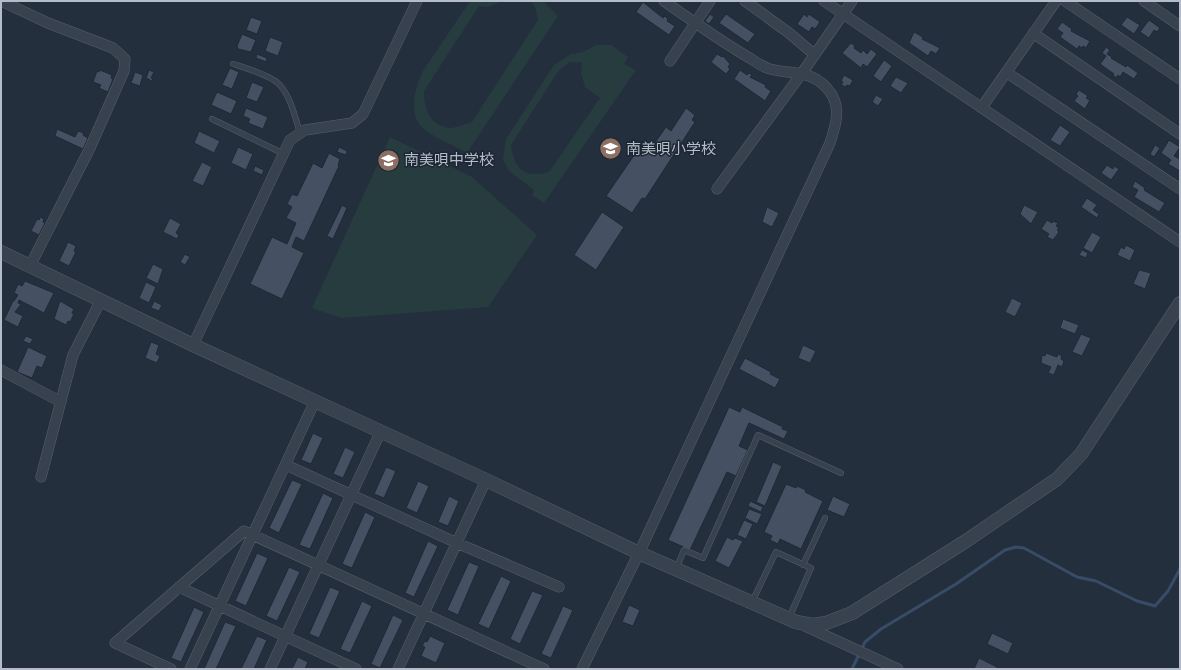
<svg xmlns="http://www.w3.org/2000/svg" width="1181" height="670" viewBox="0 0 1181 670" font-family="Jost,'Noto Sans JP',sans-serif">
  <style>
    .green { fill: #263c3f; fill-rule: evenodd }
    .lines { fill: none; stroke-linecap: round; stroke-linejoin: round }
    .stream { stroke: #394c67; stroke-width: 3 }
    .building { fill: #455162; stroke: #1f2835 }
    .service-casing { stroke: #565f6c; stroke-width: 6 }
    .minor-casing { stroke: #565f6c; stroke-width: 11 }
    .tertiary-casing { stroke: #565f6c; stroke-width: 14 }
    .service { stroke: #38414e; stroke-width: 5 }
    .minor { stroke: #38414e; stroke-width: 10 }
    .tertiary { stroke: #38414e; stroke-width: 13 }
    .labels { text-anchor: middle; stroke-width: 3; stroke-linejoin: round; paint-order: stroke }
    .poi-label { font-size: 15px; fill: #b4bcc9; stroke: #1d2633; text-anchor: start }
  </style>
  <rect width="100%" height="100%" fill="#242f3e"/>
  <path class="green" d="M470,1H502L488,7L479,6L424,91C424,108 429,126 450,128C456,128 465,124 472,122L538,20L535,7L531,1H543L558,16L467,153C453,145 436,139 424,129C407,116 415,86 423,71Z
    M597,45H611L628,57L624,64L636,70L544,203L532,195L534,190L509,171L503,159L506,139L554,65L571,54L583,52ZM570,62H582L581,73L585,87L600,98L549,172C525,178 514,170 511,145L559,70Z
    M390,137L472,177L537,235L488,307L342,318L312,308Z"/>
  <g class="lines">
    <path class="stream" d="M852,669L865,642L881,629L956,584L1005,550L1016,547L1024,548L1077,577L1096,581L1137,601L1155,606L1168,591L1180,569"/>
  </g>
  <path class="building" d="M643,2L663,18L665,16L668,19L667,21L675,26L669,35L636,12Z
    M710,14L714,17L709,24L705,21Z
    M726,14L755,34L748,43L719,23Z
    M804,14L807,17L809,14L820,22L815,29L812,27L809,32L797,24Z
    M251,17L262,21L257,34L246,30Z
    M1127,17L1140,25L1134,34L1121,25Z
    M1149,20L1160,28L1157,32L1154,30L1149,38L1140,32Z
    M1062,22L1072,29L1071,31L1090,41L1086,48L1083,46L1082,48L1079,46L1077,49L1060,37L1063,33L1057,29Z
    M914,32L923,37L922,39L940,48L936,54L931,51L928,56L909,43Z
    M242,34L256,40L251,52L238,49L237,46Z
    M270,37L283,42L278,56L265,51Z
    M851,43L855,46L854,48L861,53L863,50L867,54L871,49L877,54L867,67L863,64L861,68L842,53Z
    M1106,47L1110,50L1107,54L1112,57L1111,58L1126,67L1127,65L1138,73L1134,79L1123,72L1120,77L1118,75L1116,78L1113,75L1114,74L1100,64L1106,56L1102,53Z
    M257,54L267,58L266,62L256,58Z
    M717,54L722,57L723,56L730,64L728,67L730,69L726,74L711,62Z
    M884,60L892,66L881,82L873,76Z
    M230,68L239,72L232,89L222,85Z
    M100,70L112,75L111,78L113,79L108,92L99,88L101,85L93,82L97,71L99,72Z
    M149,70L154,72L151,78H153L152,81L146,78Z
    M740,70L747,75L749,73L752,75L750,77L766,85L765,87L771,91L765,101L734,79Z
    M135,72L143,75L140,86L131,83Z
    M844,75L853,80L850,86L847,85L846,87L841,85L843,82L841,81Z
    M896,77L908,83L901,93L890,86Z
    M252,82L264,87L257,102L246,98Z
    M1079,90L1088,96L1086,98L1090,100L1085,109L1074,101L1078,96L1076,94Z
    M217,92L237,101L231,114L211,105Z
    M876,95L883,99L878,106L872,102Z
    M246,108L268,117L263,129L248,123L250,119L243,116Z
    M686,108L695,115L692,120L695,122L645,199L642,198L632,213L606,196L637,151L642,154L648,145L652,147L666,127L671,131Z
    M1060,125L1070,132L1060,146L1050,140Z
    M57,129L75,137L78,131L84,133L83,135L88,138L83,149L55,136Z
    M199,131L220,141L214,153L194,143Z
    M1169,140L1180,147L1174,156L1180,159V171L1168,164L1171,160L1161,153Z
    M1155,145L1160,148L1154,157L1150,154Z
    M238,147L253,154L246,170L231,163Z
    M339,147L347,151L346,155L337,152Z
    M329,153L340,159L338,165L339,166L304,241L296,237L292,247L304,253L282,299L250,284L272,237L287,244L296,223L286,218L292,207L287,204L292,194L297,196L313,163L322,168Z
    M202,162L212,167L203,186L192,181Z
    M1107,165L1113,169L1114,166L1119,169L1111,180L1101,173Z
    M255,166L264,170L262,175L253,171Z
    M1135,181L1145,188L1144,190L1165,203L1159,212L1134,197L1138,190L1132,187Z
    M1087,198L1097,205L1093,210L1099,214L1097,218L1081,207Z
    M342,205L347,208L333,239L327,236Z
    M1024,205L1038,212L1031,224L1020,214Z
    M767,207L779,213L772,227L762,222Z
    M602,212L624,227L596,270L574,255Z
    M40,217L44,219L43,222L45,223L39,235L31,231L37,219L39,220Z
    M170,218L181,224L176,233L179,235L177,239L163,232Z
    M1047,220L1052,223L1053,221L1058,223L1056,226L1059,228L1057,230L1059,232L1053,240L1047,237L1049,234L1041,229Z
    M1092,232L1101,237L1092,253L1083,248Z
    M68,242L76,246L74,251L76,252L69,266L59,261Z
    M1126,245L1135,250L1130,261L1117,255L1121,247L1124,249Z
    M1082,250L1088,253L1086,258L1079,255Z
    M185,254L190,257L185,265L180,262Z
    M153,264L163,269L158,284L146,278Z
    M1139,270L1151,273L1145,289L1133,284Z
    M25,281L54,293L44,313L19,300L18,303L21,304L15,312L23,316L18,327L4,320L13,301H14L18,295L14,293L18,284L22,286Z
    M146,282L156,287L149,303L139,298Z
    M1012,298L1022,303L1015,317L1005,312Z
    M60,301L74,309L72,313L74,314L70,322L68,321L66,325L54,319Z
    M154,301L162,305L159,311L151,308Z
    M1063,319L1079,325L1075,334L1060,328Z
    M1081,334L1091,338L1082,356L1072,352Z
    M26,336L33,339L30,344L23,341Z
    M151,342L159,345L156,354L160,356L157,363L145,358Z
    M803,345L816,351L810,363L798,358Z
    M28,347L47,356L42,368L37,366L32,378L17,372Z
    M1046,353L1057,357L1058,354L1062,356L1061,359L1064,361L1062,367L1058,365L1054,375L1048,373L1051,367L1041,363L1042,355L1045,356Z
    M745,358L771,372L770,374L780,379L775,388L739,369Z
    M729,407L740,412L742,407L783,427L782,429L788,431L784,439L749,423L739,446L748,450L736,476L727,472L690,550L668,540Z
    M313,433L323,438L311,464L301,460Z
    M345,447L355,452L343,478L333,474Z
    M773,462L782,466L765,506L756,502Z
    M386,467L396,471L384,498L374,494Z
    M292,480L302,484L279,533L269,528Z
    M418,481L429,486L417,513L406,508Z
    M786,484L796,488L797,486L806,490L805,492L823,501L801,549L780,539L778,544L770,540L772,536L764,532Z
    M323,493L333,498L310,549L299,545Z
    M449,496L459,501L448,526L438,522Z
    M833,496L850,504L844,517L827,510Z
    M750,501L763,507L761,512L748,506Z
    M749,509L762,514L757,524L745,518Z
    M365,512L375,517L352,568L342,564Z
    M744,520L753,524L746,539L737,535Z
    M727,537L733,540L735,538L743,541L729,568L715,561Z
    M428,541L438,546L414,597L405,593Z
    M257,553L268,558L246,606L235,601Z
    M469,562L479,566L458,615L447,610Z
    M289,567L300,572L277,621L266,616Z
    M501,576L511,581L489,629L478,624Z
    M330,587L340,591L319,638L309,634Z
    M532,591L543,595L520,644L510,639Z
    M362,601L372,606L350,653L340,649Z
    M629,605L640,610L633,626L622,622Z
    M563,606L573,610L551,658L541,654Z
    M194,607L204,612L181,662L171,658Z
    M393,615L403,620L380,668L371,664Z
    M225,622L236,626L216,669H204Z
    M992,633L1013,643L1008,654L987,644Z
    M257,636L267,640L254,669H241Z
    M430,636L445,643L436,663L421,656L425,647L422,646L425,641L427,642Z
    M298,657L308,662L305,669H292Z
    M979,658L997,667L996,669H974Z"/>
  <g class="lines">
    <defs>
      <path id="service" d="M233,64C246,68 270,75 279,84C291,97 295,117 300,133
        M212,119L282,153
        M803,565L825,518
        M676,569L684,550L703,558L758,435L841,473
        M752,602L776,552L811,568L789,618"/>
      <path id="minor" d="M1,1L48,23L113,48L125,59L124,71L90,148L30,266
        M745,1L789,33L815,55
        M824,1L1180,242
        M1065,1L1180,79
        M1144,1L1180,26
        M1033,33L1180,134
        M670,61L710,1
        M1006,72L1180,189
        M982,107L1056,1
        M717,189L802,73L852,1
        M193,345L290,140L305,130L352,123L363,114L417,1
        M1,370L61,402
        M286,465L457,543L559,587
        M41,477L73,355L101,300
        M179,587L356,669
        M805,626L898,669
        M171,669L115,643L244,531L544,669
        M190,669L315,401
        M270,669L381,431
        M398,669L486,480
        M582,669L639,553L830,143C835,127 841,111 832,95C816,69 793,75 770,69C762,67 755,61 748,57C719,40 691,20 664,1"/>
      <path id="tertiary" d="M1,252L193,345L486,480L639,553L796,622L813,625L826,623L852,613L966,541L1057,479L1081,454L1180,303"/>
    </defs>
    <use href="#service" class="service-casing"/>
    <use href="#minor" class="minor-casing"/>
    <use href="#tertiary" class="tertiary-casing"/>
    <use href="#service" class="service"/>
    <use href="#minor" class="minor"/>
    <use href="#tertiary" class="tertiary"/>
  </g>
  <defs>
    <symbol id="school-disc" viewBox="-11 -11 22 22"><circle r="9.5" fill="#8d6e63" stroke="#1d2633"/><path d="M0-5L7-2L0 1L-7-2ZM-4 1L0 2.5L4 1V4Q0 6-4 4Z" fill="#fff"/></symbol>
  </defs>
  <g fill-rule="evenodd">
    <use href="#school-disc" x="598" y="136" width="25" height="25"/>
    <use href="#school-disc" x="376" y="148" width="25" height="25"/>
  </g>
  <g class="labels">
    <g class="poi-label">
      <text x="626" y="154">南美唄小学校</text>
      <text x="404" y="165">南美唄中学校</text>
    </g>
  </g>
  <rect width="1181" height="670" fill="none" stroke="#b4bcc9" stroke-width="4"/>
</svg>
